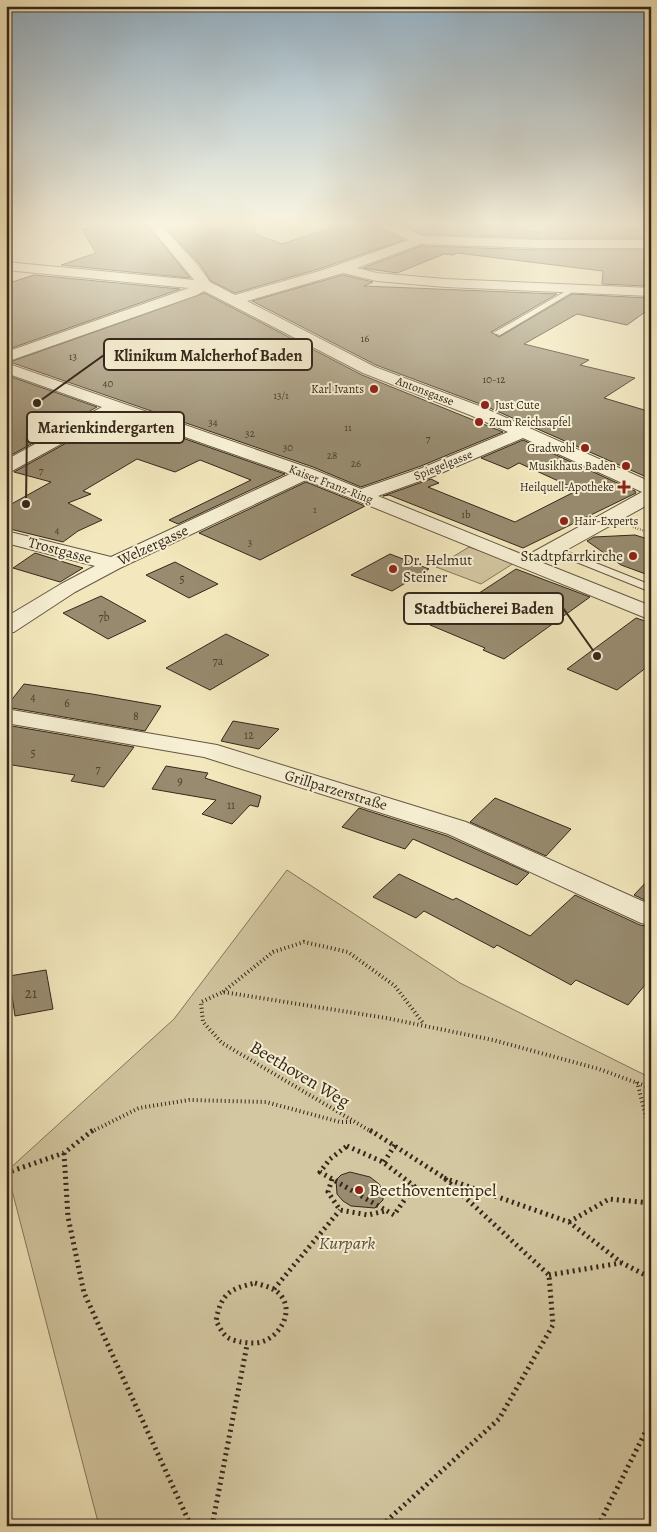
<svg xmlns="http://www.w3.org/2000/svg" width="657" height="1532" viewBox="0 0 657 1532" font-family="Alegreya,serif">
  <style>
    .green { fill: #d3c7a1; stroke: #84775e }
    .building { fill: #988b6f; stroke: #36271b }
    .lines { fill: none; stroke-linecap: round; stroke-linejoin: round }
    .service-casing { stroke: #655744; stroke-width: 2 }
    .minor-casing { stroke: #655744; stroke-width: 2 }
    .path-far2 { stroke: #36271b; stroke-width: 2.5; stroke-dasharray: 0.5 2; stroke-linecap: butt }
    .path-far1 { stroke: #36271b; stroke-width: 4; stroke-dasharray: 1 3; stroke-linecap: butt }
    .path { stroke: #36271b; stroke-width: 5; stroke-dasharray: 2 4; stroke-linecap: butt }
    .service { fill: #f7f0d4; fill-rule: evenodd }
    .minor { fill: #f7f0d4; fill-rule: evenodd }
    .poi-dot { fill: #8f2418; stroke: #f7f0d4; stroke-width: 2 }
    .labels { text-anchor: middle; stroke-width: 4; stroke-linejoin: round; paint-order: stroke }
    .far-number-label { font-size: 11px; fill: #4e4030 }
    .far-poi-label { font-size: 12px; fill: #36271b; stroke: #f7f0d4; text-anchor: end }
    .far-street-label { font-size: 12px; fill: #36271b; stroke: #f7f0d4 }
    .number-label { font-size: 12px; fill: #4e4030 }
    .street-label { font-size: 15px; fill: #36271b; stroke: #f7f0d4 }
    .poi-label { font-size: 15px; fill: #36271b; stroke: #f7f0d4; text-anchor: end }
    .near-number-label { font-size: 15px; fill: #4e4030 }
    .near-street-label { font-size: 18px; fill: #36271b; stroke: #f7f0d4 }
    .near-poi-label { font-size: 18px; fill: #36271b; stroke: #f7f0d4; text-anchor: start }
    .near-park-label { font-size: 18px; font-style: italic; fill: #5d4f3c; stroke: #f7f0d4 }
    .leader { fill: none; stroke: #36271b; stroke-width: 2 }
    .callout-dot { fill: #36271b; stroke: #f7f0d4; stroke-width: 2 }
    .callout { fill: #f7f0d4; stroke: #36271b; stroke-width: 2 }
    .callout-label { font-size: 16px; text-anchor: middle; font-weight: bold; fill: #36271b }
  </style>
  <rect width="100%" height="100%" fill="#f3e8bd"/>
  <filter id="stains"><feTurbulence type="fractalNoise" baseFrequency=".004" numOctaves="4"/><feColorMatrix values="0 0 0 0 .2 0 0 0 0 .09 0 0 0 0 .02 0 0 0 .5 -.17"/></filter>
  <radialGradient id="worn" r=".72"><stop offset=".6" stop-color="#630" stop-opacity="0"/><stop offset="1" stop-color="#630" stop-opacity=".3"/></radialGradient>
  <path class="green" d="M469,547L514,563L481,584L436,567Z
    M287,870L460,983L651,1078V1526H99L7,1171L174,1019Z"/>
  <path class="building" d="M90,224H146L190,278L61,265L96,253L82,229L93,228Z
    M162,224H254L255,234L282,244L343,224H379L382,229L404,240L322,268L235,293L211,281L200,264Z
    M400,224H488L539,232L551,224H591L638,230L644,224H651V238H538L422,234Z
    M421,246L538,250H651V260L645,259L647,286L602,284L603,271L457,253L453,255L444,254L397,273L363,268Z
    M34,275L180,289L6,350V284Z
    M343,275L373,282L364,286L557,294L491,332L499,337L572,294L648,298V310L627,325L577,314L524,344L589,360L580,365L635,378L604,398L651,412V479L483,405L376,365L252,301Z
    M204,293L362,375L503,432L421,466L361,487L313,467L10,362Z
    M6,375L97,407L6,458Z
    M117,415L285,474L178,524L169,520L251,480L200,460L175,472L137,459L83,491L91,494L68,503L102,520L78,531L63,542L6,528V507L51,482L14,472Z
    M523,440L635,491L636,493L523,548L389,495L383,496L431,479L439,483L428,487L515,522L578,490L519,463L508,469L481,458Z
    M306,482L365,506L260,560L199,533Z
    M635,535L651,540V576L621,565L587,541L594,537Z
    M35,553L83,568L60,582L13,568Z
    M390,554L429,569L392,591L351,575Z
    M175,562L200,575L218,584L189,598L146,575Z
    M516,569L590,597L504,659L483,650L485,648L430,625Z
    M101,596L146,621L108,639L63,613Z
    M636,618L651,623V664L617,690L567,669Z
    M226,634L269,655L210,690L166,668Z
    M24,684L92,694L161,706L145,731L6,707Z
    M233,721L279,729L259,749L221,741Z
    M6,725L134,747L104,787L71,781L75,775L6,764Z
    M166,766L208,773L205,778L261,796L258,807L250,805L232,824L202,814L216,800L152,789Z
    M495,798L571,829L546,856L470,822Z
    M359,808L447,836L529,873L517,885L413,839L405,849L342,827Z
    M399,874L453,900L456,898L530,936L575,895L640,925L651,927V978L628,1005L576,980L571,985L497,945L494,948L424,911L416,918L373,897Z
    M651,877V903L634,895Z
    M46,970L53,1009L15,1016L9,976Z
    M350,1172L370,1177L379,1184L383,1192V1200L375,1208L351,1206L343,1201L337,1194L336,1180L341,1175Z"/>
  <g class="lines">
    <defs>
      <path id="service" d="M573,287L579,288L500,335L493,333Z
        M553,546L651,585V592L549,551L548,549Z"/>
      <path id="minor" d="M148,224H160L198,265L210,282L235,295L323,270L409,240L383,227L381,224H396L422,236L538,240H651V248H538L421,244L357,268L377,273L445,279L651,288V296L445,287L377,281L343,273L247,301L375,367L482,407L651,482V503L543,563L651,606V620L306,480L120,568L75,592L14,632L6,633V617L61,584L95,566L6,543V531L111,557L290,474L117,413L12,471L6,472V460L102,407L6,373V363L312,469L361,489L422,468L508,432L470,415L363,373L204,291L197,295L6,362V352L189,288L6,270V262L194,280ZM523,438L642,492L526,556L378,496L434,476Z
        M6,709L217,745L466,822L651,905V925L641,923L448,834L204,757L6,723Z"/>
    </defs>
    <use href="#service" class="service-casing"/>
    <use href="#minor" class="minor-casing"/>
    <path class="path-far2" d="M633,527L651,533"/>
    <path class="path-far1" d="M223,992L273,952L304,942L348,952L395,986L423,1023
      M637,1082L650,1132
      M91,1132L139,1108L189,1100L266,1102L340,1122H353
      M372,1132L222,1043L203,1022L201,1002L223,992L386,1018L493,1040L599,1069L651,1088"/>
    <path class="path" d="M370,1130L443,1177L549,1275L553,1325L499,1419L381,1526
      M649,1130L651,1137
      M347,1146L383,1162L414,1186L394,1215L320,1172L330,1159Z
      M64,1153L68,1217L84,1293L191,1526
      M384,1162L395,1145
      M6,1173L64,1153L93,1130
      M444,1178L569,1222L622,1263L651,1278
      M332,1179L328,1192L340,1210L368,1215L385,1211
      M569,1222L609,1199L651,1203
      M549,1275L621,1263
      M255,1283C265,1286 276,1288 282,1297C293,1313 280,1335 264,1341C257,1344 249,1343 241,1342C237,1341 231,1340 227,1337C222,1333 219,1326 216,1321C221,1294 229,1289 255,1283Z
      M274,1289L340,1210
      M212,1526L247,1345
      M598,1526L651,1421"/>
    <use href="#service" class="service"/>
    <use href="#minor" class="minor"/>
  </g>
  <linearGradient id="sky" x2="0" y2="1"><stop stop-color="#93aec1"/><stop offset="0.51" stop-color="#faf5e1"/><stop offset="1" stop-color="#faf5e1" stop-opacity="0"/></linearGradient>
  <rect width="657" height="438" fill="url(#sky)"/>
  <g class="poi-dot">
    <circle cx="374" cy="389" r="5"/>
    <circle cx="485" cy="405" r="5"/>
    <circle cx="479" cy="422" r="5"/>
    <circle cx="585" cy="448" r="5"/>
    <circle cx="626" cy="466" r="5"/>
    <path d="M621.5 479.5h5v5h5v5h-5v5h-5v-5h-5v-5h5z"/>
    <circle cx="564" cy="521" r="5"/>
    <circle cx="633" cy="556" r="5"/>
    <circle cx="393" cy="569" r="5"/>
    <circle cx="359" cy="1190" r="5"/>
  </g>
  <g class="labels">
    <g class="far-number-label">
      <text x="365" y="342">16</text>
      <text x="73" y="360">13</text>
      <text x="494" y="383">10-12</text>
      <text x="108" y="387">40</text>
      <text x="281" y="399">13/1</text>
      <text x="213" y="426">34</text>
      <text x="348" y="431">11</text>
      <text x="250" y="437">32</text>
      <text x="428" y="442">7</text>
      <text x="288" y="451">30</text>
      <text x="332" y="459">28</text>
      <text x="356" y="467">26</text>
      <text x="41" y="474">7</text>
      <text x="315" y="513">1</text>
      <text x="466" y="518">1b</text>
      <text x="57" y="534">4</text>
      <text x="250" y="546">3</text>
    </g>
    <g class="far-poi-label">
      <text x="364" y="393">Karl Ivants</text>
      <text x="495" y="409" text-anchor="start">Just Cute</text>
      <text x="489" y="426" text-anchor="start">Zum Reichsapfel</text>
      <text x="575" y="452">Gradwohl</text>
      <text x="616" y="470">Musikhaus Baden</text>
      <text x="614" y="491">Heilquell-Apotheke</text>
      <text x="574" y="525" text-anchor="start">Hair-Experts</text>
    </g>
    <g class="far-street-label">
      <text transform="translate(425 391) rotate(21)" y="4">Antonsgasse</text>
      <text transform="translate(443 465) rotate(-22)" y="4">Spiegelgasse</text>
      <text transform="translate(331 484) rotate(21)" y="4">Kaiser Franz-Ring</text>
    </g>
    <g class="number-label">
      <text x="182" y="583">5</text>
      <text x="104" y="621">7b</text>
      <text x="218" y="665">7a</text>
      <text x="33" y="701">4</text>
      <text x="67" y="707">6</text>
      <text x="136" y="720">8</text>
      <text x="249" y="739">12</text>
      <text x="33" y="757">5</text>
      <text x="98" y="773">7</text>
      <text x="180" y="785">9</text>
      <text x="231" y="809">11</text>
    </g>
    <g class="street-label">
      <text transform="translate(153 545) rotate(-25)" y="5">Welzergasse</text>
      <text transform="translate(60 550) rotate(15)" y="5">Trostgasse</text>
      <text transform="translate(336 790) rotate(17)" y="5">Grillparzerstraße</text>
    </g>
    <g class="poi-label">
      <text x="623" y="561">Stadtpfarrkirche</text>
      <text x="403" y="565" text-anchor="start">Dr. Helmut<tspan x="403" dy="17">Steiner</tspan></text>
    </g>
    <g class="near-number-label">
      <text x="31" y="998">21</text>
    </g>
    <g class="near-street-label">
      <text transform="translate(300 1074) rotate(31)" y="6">Beethoven Weg</text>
    </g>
    <g class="near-poi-label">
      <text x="369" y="1196">Beethoventempel</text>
    </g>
    <g class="near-park-label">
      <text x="347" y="1249">Kurpark</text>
    </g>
  </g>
  <path class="leader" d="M37 403L104 355M26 504L27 427M597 656L563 608"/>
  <g class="callout-dot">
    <circle cx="37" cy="403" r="5"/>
    <circle cx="26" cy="504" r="5"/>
    <circle cx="597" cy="656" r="5"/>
  </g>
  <g class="callout">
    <rect x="104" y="339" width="208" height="31" rx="5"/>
    <rect x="27" y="412" width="157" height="31" rx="5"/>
    <rect x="404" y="593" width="159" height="31" rx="5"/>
  </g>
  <g class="callout-label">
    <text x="208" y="361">Klinikum Malcherhof Baden</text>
    <text x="106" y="433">Marienkindergarten</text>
    <text x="484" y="614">Stadtbücherei Baden</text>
  </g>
  <rect width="657" height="1532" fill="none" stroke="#f3e8bd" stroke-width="25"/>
  <rect x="8" y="8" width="642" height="1517" fill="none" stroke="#36271b" stroke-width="2.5"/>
  <rect x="12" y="12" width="632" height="1507" fill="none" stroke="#36271b"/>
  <rect width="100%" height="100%" filter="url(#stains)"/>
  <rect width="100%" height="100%" fill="url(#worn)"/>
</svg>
